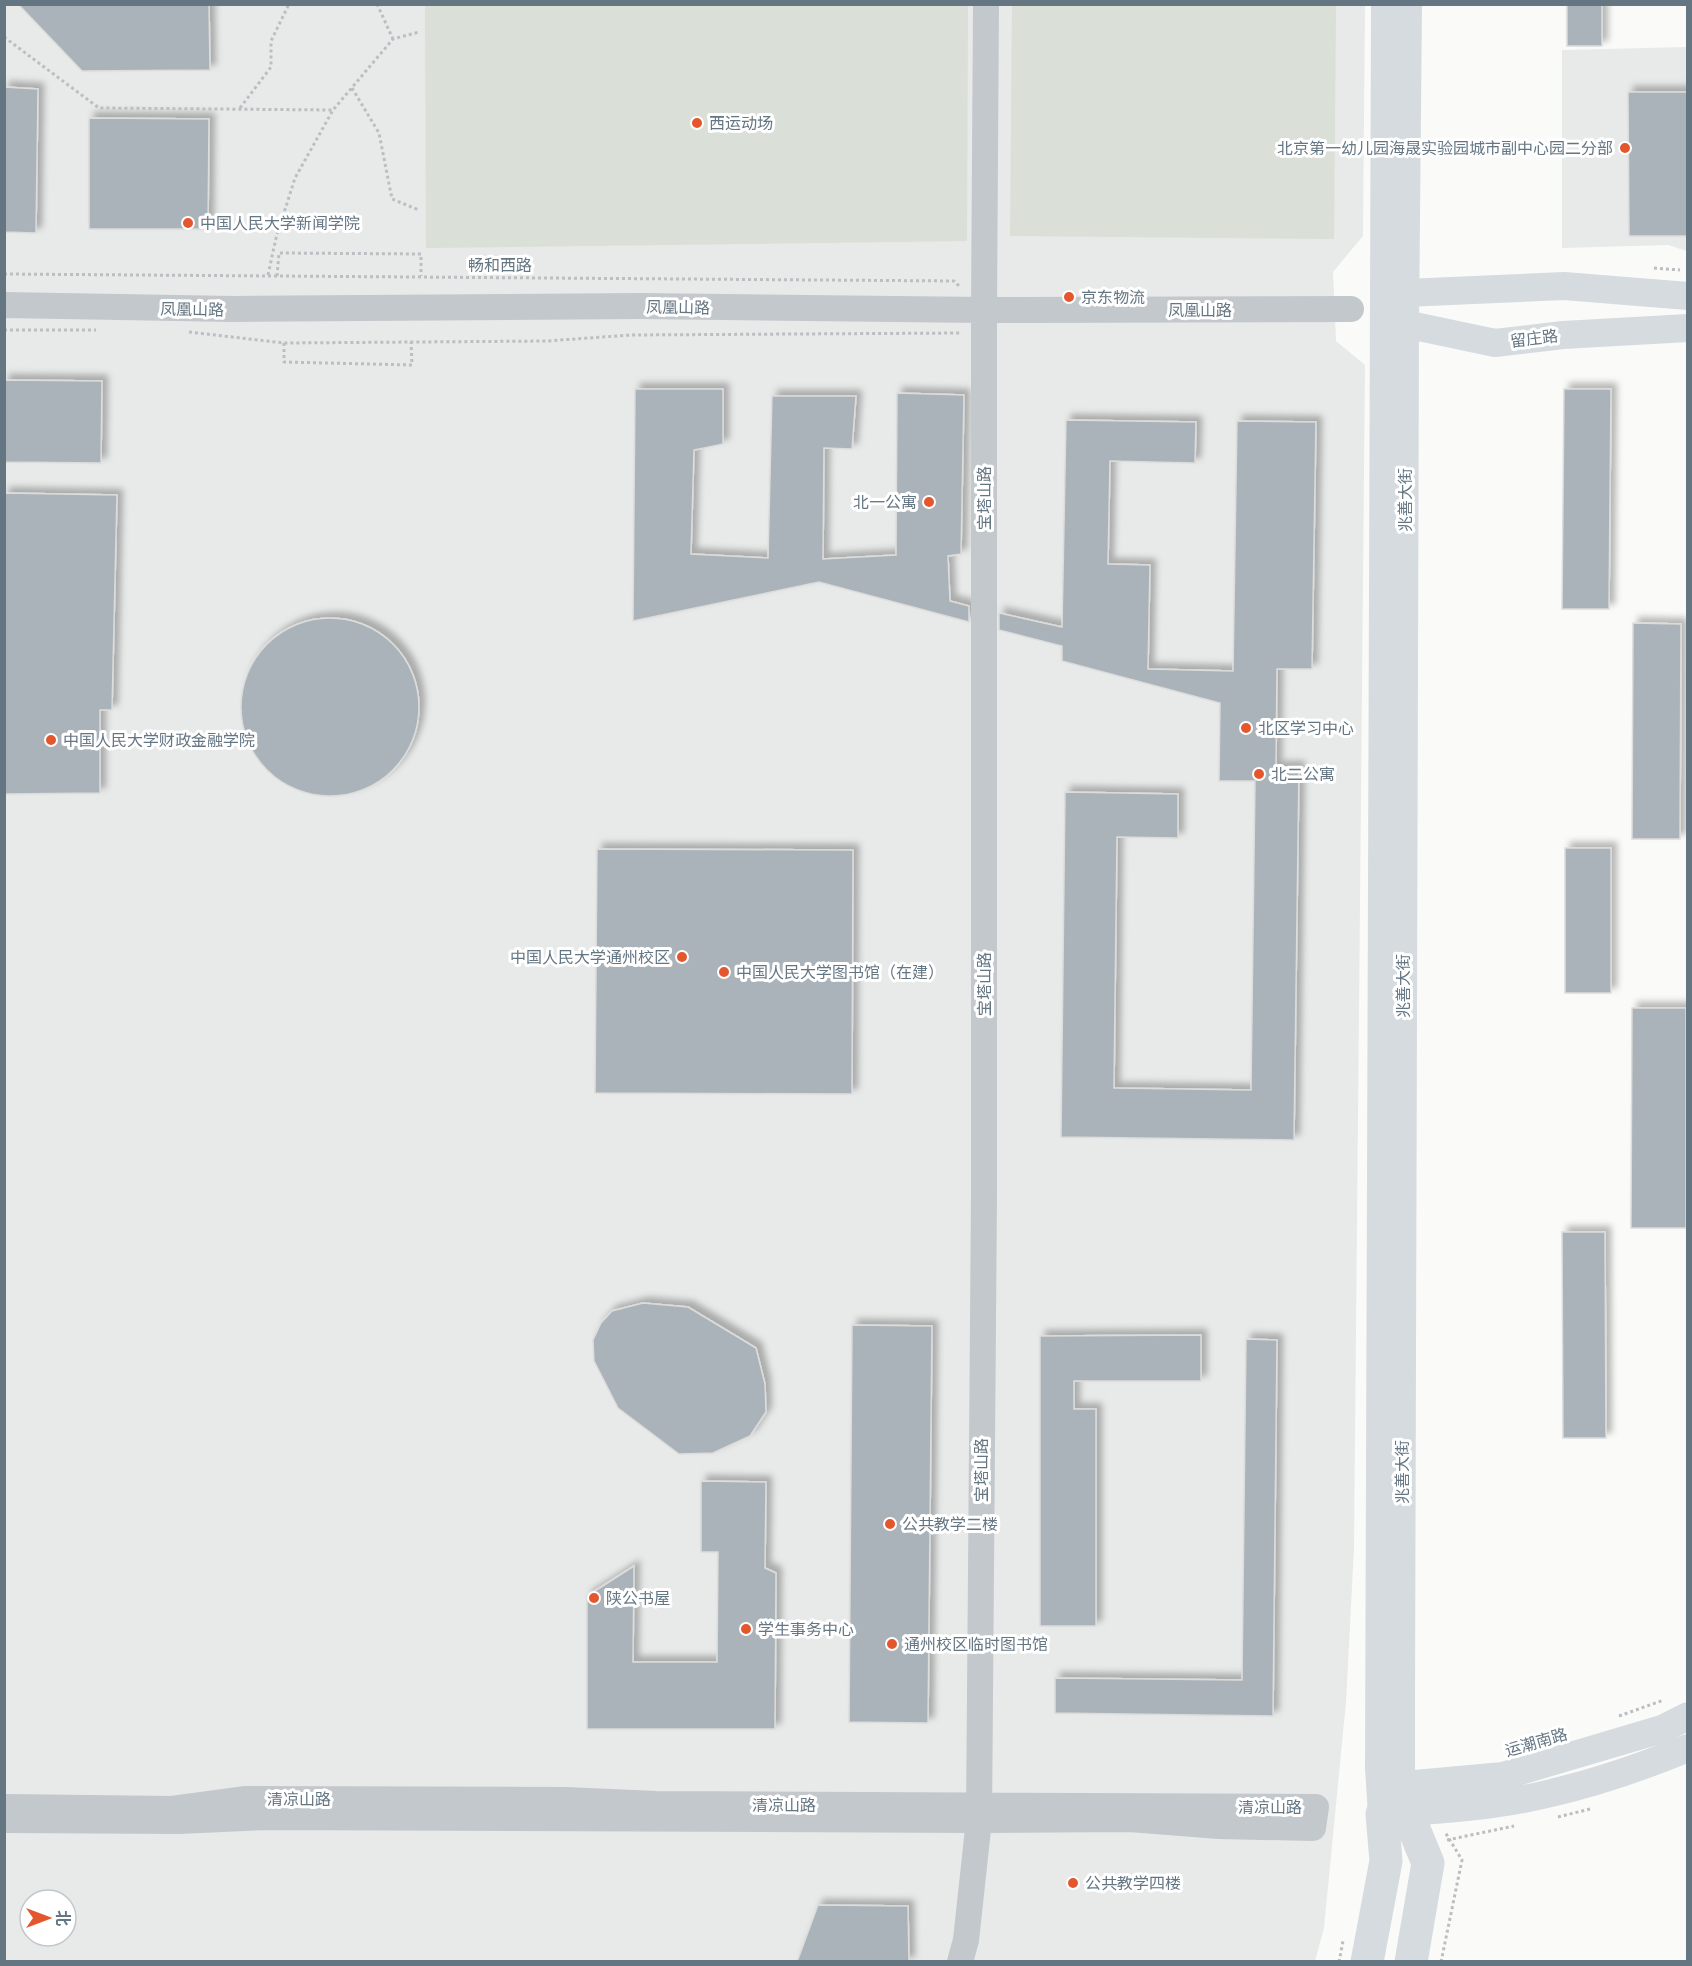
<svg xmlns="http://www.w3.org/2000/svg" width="1692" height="1966" viewBox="0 0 1692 1966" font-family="Inter,'Noto Sans SC',sans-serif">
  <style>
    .built { fill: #e8e9e9; fill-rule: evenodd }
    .green { fill: #dadfd7 }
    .building { fill: #aab3b9; stroke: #dcdcda; stroke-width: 1.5; filter: url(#shadow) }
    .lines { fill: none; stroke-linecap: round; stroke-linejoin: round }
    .path { stroke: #bbbfc2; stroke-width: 3; stroke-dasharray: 3 3; stroke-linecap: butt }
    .tertiary { stroke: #c3c8cc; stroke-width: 26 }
    .secondary { stroke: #d6dbdf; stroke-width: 28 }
    .primary { stroke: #d6dbdf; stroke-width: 33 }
    .poi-dot { fill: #e4572e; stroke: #fff; stroke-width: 2 }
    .labels { text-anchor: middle; stroke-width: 6; stroke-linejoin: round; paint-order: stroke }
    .poi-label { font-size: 16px; fill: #657683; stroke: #fff; text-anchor: start }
    .street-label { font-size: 16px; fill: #657683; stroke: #fff }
  </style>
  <defs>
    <filter id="shadow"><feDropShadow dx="5.5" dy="-5.5" stdDeviation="3" flood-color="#0004"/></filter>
  </defs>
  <rect width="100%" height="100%" fill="#fafaf8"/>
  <path class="built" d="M5,5H1365L1363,236L1333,272L1336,341L1365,365L1354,1548L1346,1702L1324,1928L1315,1961L5,1962ZM30,1900H66V1936H30Z
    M1687,47V251L1668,245L1562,248V50Z"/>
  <path class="green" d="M425,5H968L967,241L426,248Z
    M1012,5H1336L1334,239L1010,236Z"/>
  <path class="building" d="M18,4H209L210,70L82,71Z
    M1567,4H1602V46H1567Z
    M4,87L38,89L36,233L4,232Z
    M1628,92H1688V236H1629Z
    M89,118L209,119L208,229H89Z
    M4,380L102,381L101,463L4,462Z
    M635,389H723V444L694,450L691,554L768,558L772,396H856L852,449L824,448L823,559L896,555L897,393L964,395L961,554L948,556L950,601L969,606V622L819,582L633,621Z
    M1564,389H1611L1609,609H1562Z
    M1066,420L1196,422L1195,463L1110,461L1108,564L1150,565L1148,669L1233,671L1237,421L1316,422L1312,669H1277L1276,767H1299L1294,1140L1061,1137L1065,792L1178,794V838L1117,837L1114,1088L1251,1090L1255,781H1219L1220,703L1062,661V646L999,630V613L1062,627Z
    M4,493L117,495L112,710H100V793L4,794Z
    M241 707a89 89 0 1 1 178 0a89 89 0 1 1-178 0Z
    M1633,623L1681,624L1680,839H1632Z
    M1565,848H1611V993H1565Z
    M597,849L853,850L852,1094L595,1093Z
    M1632,1008H1686V1228H1631Z
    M1562,1232H1605L1606,1438H1563Z
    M643,1303L688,1307L756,1348L765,1384L766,1412L750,1436L713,1453L679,1454L618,1408L594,1361L593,1340L601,1323L612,1311Z
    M852,1325L932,1326L928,1723L849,1722Z
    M1201,1335V1381H1074V1409H1096V1626H1040V1336Z
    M1246,1339L1277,1340L1273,1716L1055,1713V1678L1242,1680Z
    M701,1481L766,1482L765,1568L776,1573L775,1729H587V1596L634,1566L633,1662H717L718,1552H701Z
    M818,1905L908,1906L909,1962H797Z"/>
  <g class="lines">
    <path class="path" d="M377,4L393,39
      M4,37L99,108L333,110
      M352,88L379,133L392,199L419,210
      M240,108L271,67V41L289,4
      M1654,268L1680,270
      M4,274L954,281L961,288
      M268,275L276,238L295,178L333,110L393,39L419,32
      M277,276L279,253L421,254V276
      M4,330H96
      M189,332L284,343L547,341L631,335L962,333
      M284,343V362L412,365L411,342
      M1619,1716L1664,1700
      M1558,1817L1590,1809
      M1447,1840L1514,1826
      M1339,1962L1343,1941
      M1441,1962L1462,1860L1445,1832"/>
    <path class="tertiary" d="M4,305L233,309L640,306L984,310L1351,309
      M4,1807L172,1809L246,1799L565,1800L656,1804L1316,1807L1313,1828L1219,1826L1130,1819L979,1820L266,1817L179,1821L4,1820
      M960,1962L966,1940L979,1820L984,1195V310L986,4"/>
    <path class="secondary" d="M1385,4L1379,1768L1382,1814C1436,1810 1493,1807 1547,1794C1595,1783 1642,1767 1688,1748
      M1387,296L1405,293L1564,286L1688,296
      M1388,323L1405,324L1495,343L1563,335L1688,328
      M1382,1787L1503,1776L1662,1729L1688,1716
      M1407,1812L1401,1784V1699L1405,324L1408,4"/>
    <path class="primary" d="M1407,1812L1428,1863L1411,1962
      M1367,1962L1386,1861L1382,1814"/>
  </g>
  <g class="poi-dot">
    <circle cx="697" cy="123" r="6"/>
    <circle cx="1625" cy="148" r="6"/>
    <circle cx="188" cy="223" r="6"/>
    <circle cx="1069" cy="297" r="6"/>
    <circle cx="929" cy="502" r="6"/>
    <circle cx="1246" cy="728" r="6"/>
    <circle cx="51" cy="740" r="6"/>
    <circle cx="1259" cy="774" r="6"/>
    <circle cx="682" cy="957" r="6"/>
    <circle cx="724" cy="972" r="6"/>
    <circle cx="890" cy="1524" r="6"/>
    <circle cx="594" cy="1598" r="6"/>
    <circle cx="746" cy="1629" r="6"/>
    <circle cx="892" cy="1644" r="6"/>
    <circle cx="1073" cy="1883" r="6"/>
  </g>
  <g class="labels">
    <g class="poi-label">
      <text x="709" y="129">西运动场</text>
      <text x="1613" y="154" text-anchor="end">北京第一幼儿园海晟实验园城市副中心园二分部</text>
      <text x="200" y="229">中国人民大学新闻学院</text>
      <text x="1081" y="303">京东物流</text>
      <text x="917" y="508" text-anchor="end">北一公寓</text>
      <text x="1258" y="734">北区学习中心</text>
      <text x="63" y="746">中国人民大学财政金融学院</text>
      <text x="1271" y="780">北二公寓</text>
      <text x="670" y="963" text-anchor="end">中国人民大学通州校区</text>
      <text x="736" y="978">中国人民大学图书馆（在建）</text>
      <text x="902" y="1530">公共教学二楼</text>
      <text x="606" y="1604">陕公书屋</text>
      <text x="758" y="1635">学生事务中心</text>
      <text x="904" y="1650">通州校区临时图书馆</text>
      <text x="1085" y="1889">公共教学四楼</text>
    </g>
    <g class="street-label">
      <text x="500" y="271">畅和西路</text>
      <text transform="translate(678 307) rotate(1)" y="6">凤凰山路</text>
      <text transform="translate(192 309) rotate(1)" y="6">凤凰山路</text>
      <text x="1200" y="316">凤凰山路</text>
      <text transform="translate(1534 338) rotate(-7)" y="6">留庄路</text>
      <text transform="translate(984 498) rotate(-90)" y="6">宝塔山路</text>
      <text transform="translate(1405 500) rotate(-90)" y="6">兆善大街</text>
      <text transform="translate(984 984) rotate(-90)" y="6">宝塔山路</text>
      <text transform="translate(1403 986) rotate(-90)" y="6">兆善大街</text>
      <text transform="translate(981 1470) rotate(-90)" y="6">宝塔山路</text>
      <text transform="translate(1402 1472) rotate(-90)" y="6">兆善大街</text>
      <text transform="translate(1536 1742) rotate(-16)" y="6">运潮南路</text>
      <text x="299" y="1805">清凉山路</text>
      <text x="784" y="1811">清凉山路</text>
      <text x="1270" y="1813">清凉山路</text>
    </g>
  </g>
  <rect width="1692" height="1966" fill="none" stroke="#657683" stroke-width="12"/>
  <g transform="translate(48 1918) rotate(90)"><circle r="28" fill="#ffffff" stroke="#c1c8cd" stroke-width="1.5"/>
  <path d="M0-4.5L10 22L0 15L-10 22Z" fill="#e4572e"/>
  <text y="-9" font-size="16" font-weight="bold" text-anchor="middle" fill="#657683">北</text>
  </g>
</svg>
